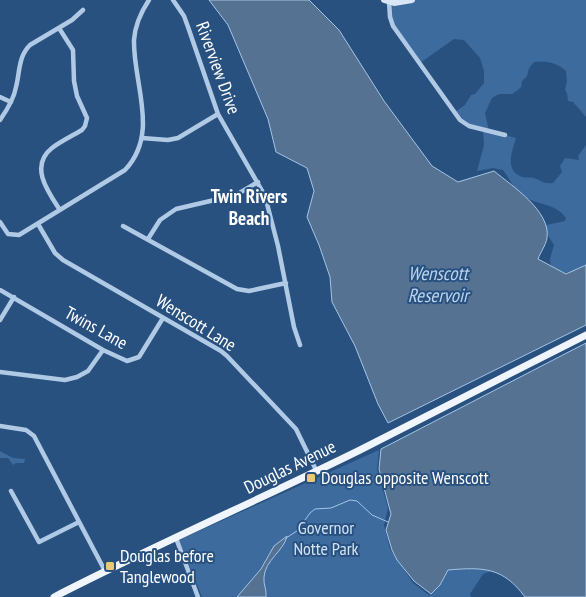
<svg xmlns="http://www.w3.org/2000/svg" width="586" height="597" viewBox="0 0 586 597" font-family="'PT Sans Narrow',sans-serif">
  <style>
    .green { fill: #3d6b9d }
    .water { fill: #557293; stroke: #a4c5e6 }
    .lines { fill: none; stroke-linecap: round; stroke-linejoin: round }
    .stream { stroke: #a4c5e6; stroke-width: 1 }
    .street { stroke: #b0cae5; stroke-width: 4.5 }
    .secondary { stroke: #d9e6f5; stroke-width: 6 }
    .primary { stroke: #f0f5fd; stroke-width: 7 }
    .poi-dot { fill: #edc676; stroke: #285180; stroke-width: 2 }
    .labels { text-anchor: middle; stroke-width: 4; stroke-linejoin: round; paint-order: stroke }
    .street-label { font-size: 18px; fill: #fff; stroke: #285180 }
    .poi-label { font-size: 18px; fill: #fff; stroke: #285180; text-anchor: start }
    .park-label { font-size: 18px; fill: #d2e3f5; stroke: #285180 }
    .neighbourhood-label { font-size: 19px; font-weight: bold; fill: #fff; stroke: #285180 }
    .water-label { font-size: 19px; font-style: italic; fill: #bbd4ed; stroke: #285180 }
  </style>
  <rect width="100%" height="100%" fill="#285180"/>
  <path class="green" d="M385,0H586V117L573,102L568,101L567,93L565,90L567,81L566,71C556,62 548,61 534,62L529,68L527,76L522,81L521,87L518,90L512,94H499L492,98L485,113L489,131L516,138C512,152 504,170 522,177C526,178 530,177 534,178C543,181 542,184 553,183L562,172L560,166L565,158L579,160L578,156L586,145V265L580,269L563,274L551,267L550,259L554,245L546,232V225L565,221L566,218C556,203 536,205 523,196C513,189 510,179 503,170L493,168L477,171L484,145L483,131L464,122L455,112L465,105L471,95L475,94L484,83V71L480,58L464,40L454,39L420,63L389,20L388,2Z
    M379,450L377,469L388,508L384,525L390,549L413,583L430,596V591L441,584L448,570L482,566L494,570L483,574L470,594L471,597H202L179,540Z
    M0,451L13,458L25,459L24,463H16L13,465L8,458H0Z"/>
  <path class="water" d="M209,0H309L339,30L384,101L432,166L458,182L494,171C512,186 551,211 547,238C546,245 540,253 538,259L566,274L586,265V325L388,423L378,404L355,346L332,302L330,277L319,245L307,217L314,191L307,168L276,152L268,119L228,25Z
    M586,343V597H525C503,567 483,567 448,570L440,585L431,594L414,581L397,560L392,550L386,530L391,514L379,469L381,449Z
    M287,536C284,551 265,560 264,577C263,584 267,590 266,597H237L261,569L274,546Z"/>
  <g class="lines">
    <path class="stream" d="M286,538L297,531L310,513L315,509L331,508L350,500L357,501L372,515L388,522"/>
    <path class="street" d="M173,0L184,16L188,27L218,114L265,196L278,246L294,327L300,345
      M389,2L390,17L393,26L460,120L469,126L505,135
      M59,28L73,50L74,81L77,96L87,118L85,126L82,130C72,136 61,141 52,148C29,166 48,192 60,210
      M0,97L11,102
      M0,120C7,110 14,99 16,87C20,72 18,57 30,45L72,20L83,10
      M142,138L168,140L178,138L218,114
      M0,222L8,234L19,235L125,170C160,133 133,84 134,40C135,25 141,12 149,0
      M38,224L55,253L63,260L221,351L227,356L296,429L316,470
      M123,226L237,289L249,291L286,283
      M148,239L160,220L176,209L236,195L258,182
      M0,290L103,350L127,361L139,357L163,318
      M0,320L14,297
      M0,372L65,380L77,377L88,371L103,350
      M0,426L26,430L34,436L105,571
      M11,491L39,542L79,522
      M176,538L198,597"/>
    <path class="secondary" d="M384,0L394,3L412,0"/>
    <path class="primary" d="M54,597C155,545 259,500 360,450C436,412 511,373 586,335"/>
  </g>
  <g class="poi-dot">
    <rect x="306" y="473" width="10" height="10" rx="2.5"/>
    <rect x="105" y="561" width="10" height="10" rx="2.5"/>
  </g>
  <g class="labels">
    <g class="street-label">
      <text transform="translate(218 68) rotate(70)" y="6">Riverview Drive</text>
      <text transform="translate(196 323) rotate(32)" y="6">Wenscott Lane</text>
      <text transform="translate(96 328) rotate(29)" y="6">Twins Lane</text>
      <text transform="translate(290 467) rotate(-26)" y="6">Douglas Avenue</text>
    </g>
    <g class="poi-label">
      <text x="321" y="484">Douglas opposite Wenscott</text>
      <text x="120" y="562">Douglas before<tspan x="120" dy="21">Tanglewood</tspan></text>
    </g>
    <g class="park-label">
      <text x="326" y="534">Governor<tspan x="326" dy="21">Notte Park</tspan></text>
    </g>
    <g class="neighbourhood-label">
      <text x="249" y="203">Twin Rivers<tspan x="249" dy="22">Beach</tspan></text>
    </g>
    <g class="water-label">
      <text x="438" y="280">Wenscott<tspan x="438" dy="22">Reservoir</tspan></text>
    </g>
  </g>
</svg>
